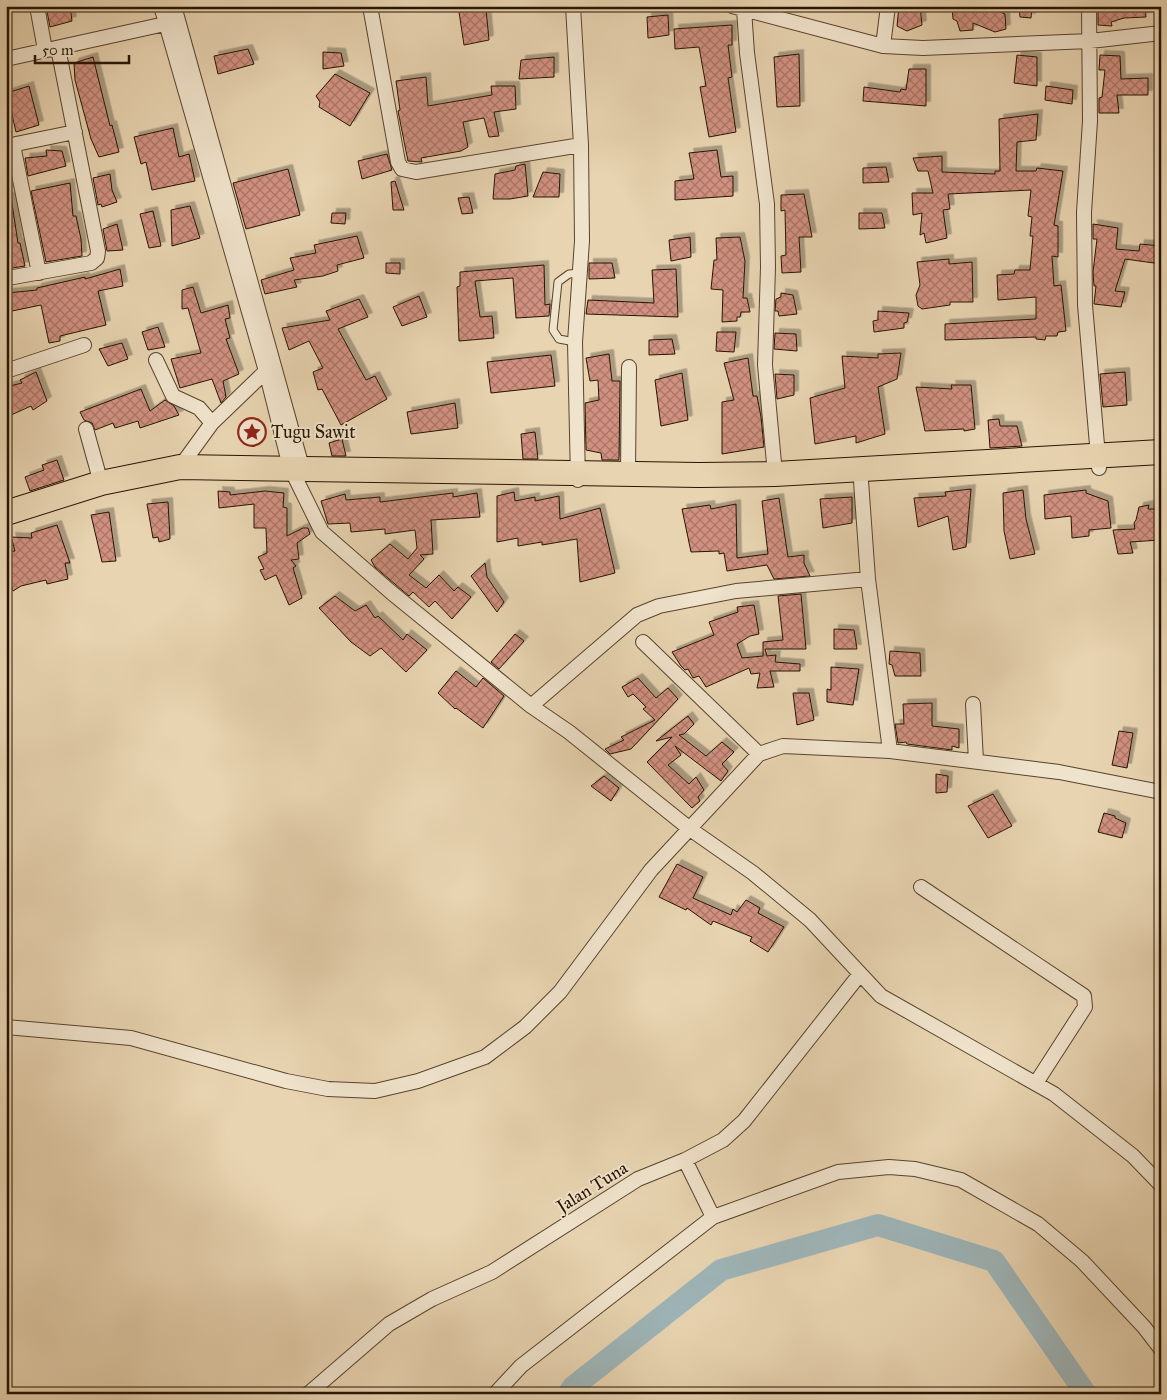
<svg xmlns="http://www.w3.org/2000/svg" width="1167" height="1400" viewBox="0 0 1167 1400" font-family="'IM FELL Great Primer',serif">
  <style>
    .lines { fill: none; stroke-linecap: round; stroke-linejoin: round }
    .river { stroke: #9eb5b8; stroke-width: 22 }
    .building { fill: url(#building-cross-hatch); stroke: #271400; filter: url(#shadow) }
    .lane-casing { stroke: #57442c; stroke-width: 9 }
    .street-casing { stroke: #57442c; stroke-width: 16 }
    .highway-casing { stroke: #271400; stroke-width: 26 }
    .lane { stroke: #f0e3cc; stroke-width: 7 }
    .street { stroke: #f0e3cc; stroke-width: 14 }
    .highway { stroke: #e8d4b1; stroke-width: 24 }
    .labels { text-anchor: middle; stroke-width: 4; stroke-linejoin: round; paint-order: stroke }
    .poi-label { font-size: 18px; fill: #271400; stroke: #f0e3cc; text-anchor: start }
    .street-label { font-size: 18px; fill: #271400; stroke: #f0e3cc }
  </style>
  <defs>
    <pattern id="building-cross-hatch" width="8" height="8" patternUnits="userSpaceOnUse" patternTransform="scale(1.25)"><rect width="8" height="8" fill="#d19181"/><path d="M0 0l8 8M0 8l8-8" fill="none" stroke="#aa7567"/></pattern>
    <filter id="shadow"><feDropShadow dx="4.5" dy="-4.5" stdDeviation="0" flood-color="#0004"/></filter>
  </defs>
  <rect width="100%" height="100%" fill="#e8d4b1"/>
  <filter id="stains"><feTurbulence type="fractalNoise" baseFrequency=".004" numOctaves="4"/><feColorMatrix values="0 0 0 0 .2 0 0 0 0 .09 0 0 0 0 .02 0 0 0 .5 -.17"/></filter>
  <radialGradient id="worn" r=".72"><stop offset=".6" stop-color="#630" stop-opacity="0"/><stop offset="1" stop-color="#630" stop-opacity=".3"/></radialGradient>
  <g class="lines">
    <path class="river" d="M568,1394L573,1387L721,1270L878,1225L994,1261L1086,1394"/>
  </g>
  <path class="building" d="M46,6H70L72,21L50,27Z
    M899,6H920L922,25L907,31L897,26Z
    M1019,6H1032L1031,18L1020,17Z
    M1098,6H1145L1146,17L1124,18L1111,22L1112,26L1098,25Z
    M988,7L1005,14L1006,29L995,32L973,23V30L960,31L957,21L953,19L952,8Z
    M486,9L489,40L464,45L459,12Z
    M668,15L669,35L648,38L647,17Z
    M732,25V45H728L732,77L728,78L736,132L709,137L700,87L706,86L699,47L675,49L674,29Z
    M248,49L254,64L218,74L214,56Z
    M323,52L341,53L344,66L323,69Z
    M799,54L800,106L777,107L774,57Z
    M1017,55L1037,57V86L1014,83Z
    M1100,55L1120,56L1121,79L1148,78V95H1117L1119,113H1099V98L1102,97L1105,70H1099Z
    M93,57L110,126L112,125L119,152L99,157L91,139L75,80L74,63Z
    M554,57V77L519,79L521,60Z
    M909,69H926V106L863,101L864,87L900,92L901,89L906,90Z
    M335,74L370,93L350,126L319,107L320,102L316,96Z
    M426,77L428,106L492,95L491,86H515L516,109L494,112L499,136L489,137L484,118L463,122L468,147L461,151L421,158L422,162L408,161L398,111L400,110L396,81Z
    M29,86L39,125L16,132L7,93Z
    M1046,86L1073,90L1072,104L1045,100Z
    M1038,114L1036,140L1017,142L1016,171H1036L1037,168L1063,171L1054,225L1058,226V257L1052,256L1054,286L1061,285L1066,331L1058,332L1057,336H1046L1045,340L1036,339V337L945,340V324L1036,319V297L998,300L997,275L1014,274L1015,270H1030L1033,236H1030L1032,217L1028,216L1031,190L948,194L950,209L943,210L947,238L926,243L924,233L920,235L922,213L913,215L912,193H933L928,171H918L913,158L942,156V172L995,174V171H1000L999,119Z
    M173,128L179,157L189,154L195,181L152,190L146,162L141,164L134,137Z
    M46,150L62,151L66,166L28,176L25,158L47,156Z
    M717,150L721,177L733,176V196L675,200V181L694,179L689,153Z
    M387,154L392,170L362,179L358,161Z
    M525,164L528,196L510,199H493L495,174L515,170L516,166Z
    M886,167L889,182L863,183V168Z
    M288,169L300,215L246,229L233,183Z
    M543,172L560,174L559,197H533Z
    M110,174L112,190L117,202L102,207L101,204L98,205L93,178Z
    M395,181L404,210H393L391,182Z
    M70,183L73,216H76L81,239L82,256L46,262L31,191Z
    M804,194L812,237H799L801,272L782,273L781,256L786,255L785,210L781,211V195Z
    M6,197H11L18,243H20L25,266L6,269Z
    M469,197L473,213L462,214L458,198Z
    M190,206L200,238L172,246L171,210Z
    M153,211L161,246L149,248L140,214Z
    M332,213H346L345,224L331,223Z
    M859,213H882L885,228L859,229Z
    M117,224L123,250L107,251L103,229Z
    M1093,224L1118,228L1116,249L1139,251L1140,244L1161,246V264L1125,259L1115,291L1125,292L1121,307L1094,304L1096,286H1094L1093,272L1097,239H1093Z
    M357,236L364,258L337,265L338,271L323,276L294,280L297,287L265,294L261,280L294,270L290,258L316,253L314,245Z
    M690,237L691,257L671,261L669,240Z
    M740,237L745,261L743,298H747L750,312H741L740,317H737V321L722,322L723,290L711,289L714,260H717L716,238Z
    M949,259V264L972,262L973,302H950V305L922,309L918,306L916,295L920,285L917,262Z
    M386,263H400V274L386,273Z
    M589,263H612L615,278L589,279Z
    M544,265L545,305L550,304L549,316L516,318L513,278L475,281L480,317L492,316L494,338L459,341L457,287L460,286V272Z
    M120,269L123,286L98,291L106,325L60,336V341L49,343L41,305L12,311L7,293L37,290V288L85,277V279Z
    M676,269L678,317L586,314L588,300L654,303L652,270Z
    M193,287L201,313L228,305L230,318L225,319L230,338L226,339L239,374L223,381L226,397L221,403L212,379L180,388L171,359L201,353L188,308L182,309V290Z
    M781,293L793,295L797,314L779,316L778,311H775L776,299L781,297Z
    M419,296L427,317L402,326L393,307Z
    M359,299L368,317L338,329L366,380L375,376L387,399L341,425L322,389L318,390L313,372L323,368L309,341L289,350L282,328L330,320L326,311Z
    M878,311L909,313L907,322L904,323V328L874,332L873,321L878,320Z
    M158,327L165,347L148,350L142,332Z
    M717,332H736L734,352L716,351Z
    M775,333L796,334L797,351L774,349Z
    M672,339L675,354L649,355V340Z
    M122,343L128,359L108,366L99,349Z
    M901,353L897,379L878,387L885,434L856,443V436L815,444L810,398L845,388L842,356L878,358V354Z
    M609,354L612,381H620L619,460H602L601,453L586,450L585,403L599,400L598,380L590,381L586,358Z
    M551,355L555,386L491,393L487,362Z
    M748,358L753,396H757L761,417L764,447L722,454V402L734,400L724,363Z
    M36,372L47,401L33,410L31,406L9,416L8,410H6V387L22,383L20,380Z
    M1125,372L1127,405L1103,407L1100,374Z
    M682,373L688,420L661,426L655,380Z
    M775,374L794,375V395L777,399Z
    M951,385H971L975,429L964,431V429L925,431L916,387L952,389Z
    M141,389L150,411L165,400L174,406L179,415L140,428L138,421L115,428L113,423L95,430L92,423L84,420L80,412Z
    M455,403L458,428L411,434L407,412Z
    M999,419L1000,426H1017L1022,446L990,448L988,420Z
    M535,432L538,459H523L521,434Z
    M342,439L346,456H332L329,443Z
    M57,460L64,480L30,491L25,477L44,470L42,465Z
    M971,489L966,547L953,550L948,516L918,527L914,498L946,496L945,492Z
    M1023,490L1026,519L1035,554L1010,559L1004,531L1003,493Z
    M1086,490V493L1108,501L1111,528L1089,530V536L1072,538L1071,516L1045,519L1044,495Z
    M218,491L230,492V495L265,491L284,493L283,507L287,508V536L303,528H308L310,534L297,543L299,559L291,560L296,566L293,568L302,598L289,605L276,575L265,580L260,570L264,569L258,557L267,553L266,528H254V504L219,508Z
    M514,492L515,501L535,497V501L559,496L560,519L600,508L615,573L580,582L577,539L542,545V542L518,546V538L497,542V496Z
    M453,493V497L477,493L480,517L431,520L433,554L420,555L424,559L409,575L426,588L439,575L454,591L458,587L471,597L452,619L435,601L429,607L413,592L409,596L375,567L371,560L390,544L408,559L417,548L415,530L385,534V529L351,532L350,523L328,524L321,501L345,494L346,500L380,497V502Z
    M852,497V523L823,528L820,499Z
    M779,498L788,557L804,555V563L810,576L774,579L767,565L727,571L724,553L719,554V551L691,552L682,509L710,505L711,509L736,504L737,558L768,554L762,501Z
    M168,502L170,539L159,542L158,537L153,538L147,504Z
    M1149,505L1148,509H1158L1160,540L1130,542L1133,553L1118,554L1113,530L1135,529L1134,523L1136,520L1139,507Z
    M109,512L116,561L102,562L91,515Z
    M57,525L70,563H65L68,579L47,584L46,580L21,586L13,591L6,574V552L15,551L11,537L32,538L31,533Z
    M485,563L487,577L504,602L497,612L471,576Z
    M801,594L806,649H765L767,656L776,655L775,662L800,664V671H770L774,687L757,688L760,673L751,674L749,668L706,687L699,676L693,678L688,669L685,670L681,666L672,652L714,635L709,622L738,612L737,607L754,605L759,634L750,636L737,644L742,658L763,656V642L783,640L778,596Z
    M335,596L355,611L366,605L375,618L378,616L403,640L407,634L427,650L406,672L381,648L370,656L351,642L319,608Z
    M834,629L854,630L857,649H834Z
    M515,634L524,641L499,669L491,662Z
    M890,651L920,653L921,676H895L892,665L889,664Z
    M831,667L859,669L853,705L827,702V689L831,690Z
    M456,671L476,687L483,678L504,696L483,728L456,708L455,709L438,693Z
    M638,678L656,698L668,688L678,699L631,749L610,754L605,749L624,740L621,737L655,720L643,709L646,707L633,694L628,697L622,687Z
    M793,693H809L814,720L797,725Z
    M932,703V726L959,729V748L952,746V750L907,744L906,742L898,743L895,724H904L903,704Z
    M688,716L694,724L684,734L679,735L706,756L722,742L734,752L722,764L728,771L721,781L675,746L681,755L668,765L689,784L696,777L704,790L698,797L700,801L692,808L647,762L672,737L656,741Z
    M1119,731L1133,733L1127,768L1112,765Z
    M936,774L948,776L947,792L936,793Z
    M604,776L619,788L611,801L591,786Z
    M993,794L1012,826L988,838L968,806Z
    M1104,813L1115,816V818L1126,823L1122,838L1098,832Z
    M677,864L703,877L693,898L731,915L733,909L737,912L746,900L760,908L758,913L784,927L768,952L750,941L752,937L713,921L711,925L687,908L686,910L659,897Z"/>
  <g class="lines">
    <defs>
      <path id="lane" d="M575,342L559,339L553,330L558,282L569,274L580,273"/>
      <path id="street" d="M37,6L45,50
        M161,6L266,371L290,467L322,532L392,593L531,706L569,732L690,829L753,873L810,920L881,996L1054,1094L1133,1156L1161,1185
        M174,6L302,467L300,474
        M370,6L398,162L402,169L416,172L581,145
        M573,6L581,145L582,241L575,342L578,480
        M732,6L883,46L923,48L1090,41L1161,33
        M1089,6L1090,121L1084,212L1085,305L1099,468
        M744,9L747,53L767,204L768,267L765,365L775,474
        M883,46L888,6
        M6,59L174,22
        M13,145L39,273
        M6,146L75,132
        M8,278L91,263L97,258L98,251L58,48
        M156,360L173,396L199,408L212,423
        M6,371L84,345
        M86,429L101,483
        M180,467L212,423L266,371L273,369
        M628,474L629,367
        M861,481L868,579L890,751
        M643,642L759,754
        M973,704L976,761
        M531,706L637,615L659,606L736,591L868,579
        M921,887L1084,996L1085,1007L1036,1083
        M6,1027L131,1038L286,1081L328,1089L375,1091L418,1081L485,1057L525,1027L560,992L651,870L759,754L783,746L890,751L1059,772L1161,792
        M685,1160L713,1217
        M308,1394L389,1324L432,1299L492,1272L638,1179L685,1160L723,1140L744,1121L860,974
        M495,1394L521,1366L713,1217L838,1172L889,1167L915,1169L961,1180L1038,1224L1082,1261L1144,1327L1161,1349"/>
      <path id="highway" d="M6,513L101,483L180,467L699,475L775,474L1161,452"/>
    </defs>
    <use href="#lane" class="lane-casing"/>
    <use href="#street" class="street-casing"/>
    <use href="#highway" class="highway-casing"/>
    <use href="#lane" class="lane"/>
    <use href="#street" class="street"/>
    <use href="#highway" class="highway"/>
  </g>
  <defs>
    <symbol id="sight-ring" viewBox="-11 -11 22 22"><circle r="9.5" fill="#f0e3cc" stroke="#8f2418" stroke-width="1.5"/><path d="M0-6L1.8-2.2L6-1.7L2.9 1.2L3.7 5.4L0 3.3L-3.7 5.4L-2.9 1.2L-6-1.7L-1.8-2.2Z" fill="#8f2418"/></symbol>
  </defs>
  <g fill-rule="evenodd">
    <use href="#sight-ring" x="236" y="416" width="32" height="32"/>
  </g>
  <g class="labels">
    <g class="poi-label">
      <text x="271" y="438">Tugu Sawit</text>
    </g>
    <g class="street-label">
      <text transform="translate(592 1187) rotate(-32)" y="6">Jalan Tuna</text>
    </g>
  </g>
  <rect width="1167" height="1400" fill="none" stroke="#e8d4b1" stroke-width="25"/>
  <rect x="8" y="8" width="1152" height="1385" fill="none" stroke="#271400" stroke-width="2.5"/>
  <rect x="12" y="12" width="1142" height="1375" fill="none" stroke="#271400"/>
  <path d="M35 55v8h94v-8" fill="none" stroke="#271400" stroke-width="2.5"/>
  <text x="42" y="55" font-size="15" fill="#271400" stroke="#f0e3cc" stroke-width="4" paint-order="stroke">50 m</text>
  <rect width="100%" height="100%" filter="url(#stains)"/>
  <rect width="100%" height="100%" fill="url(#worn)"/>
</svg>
